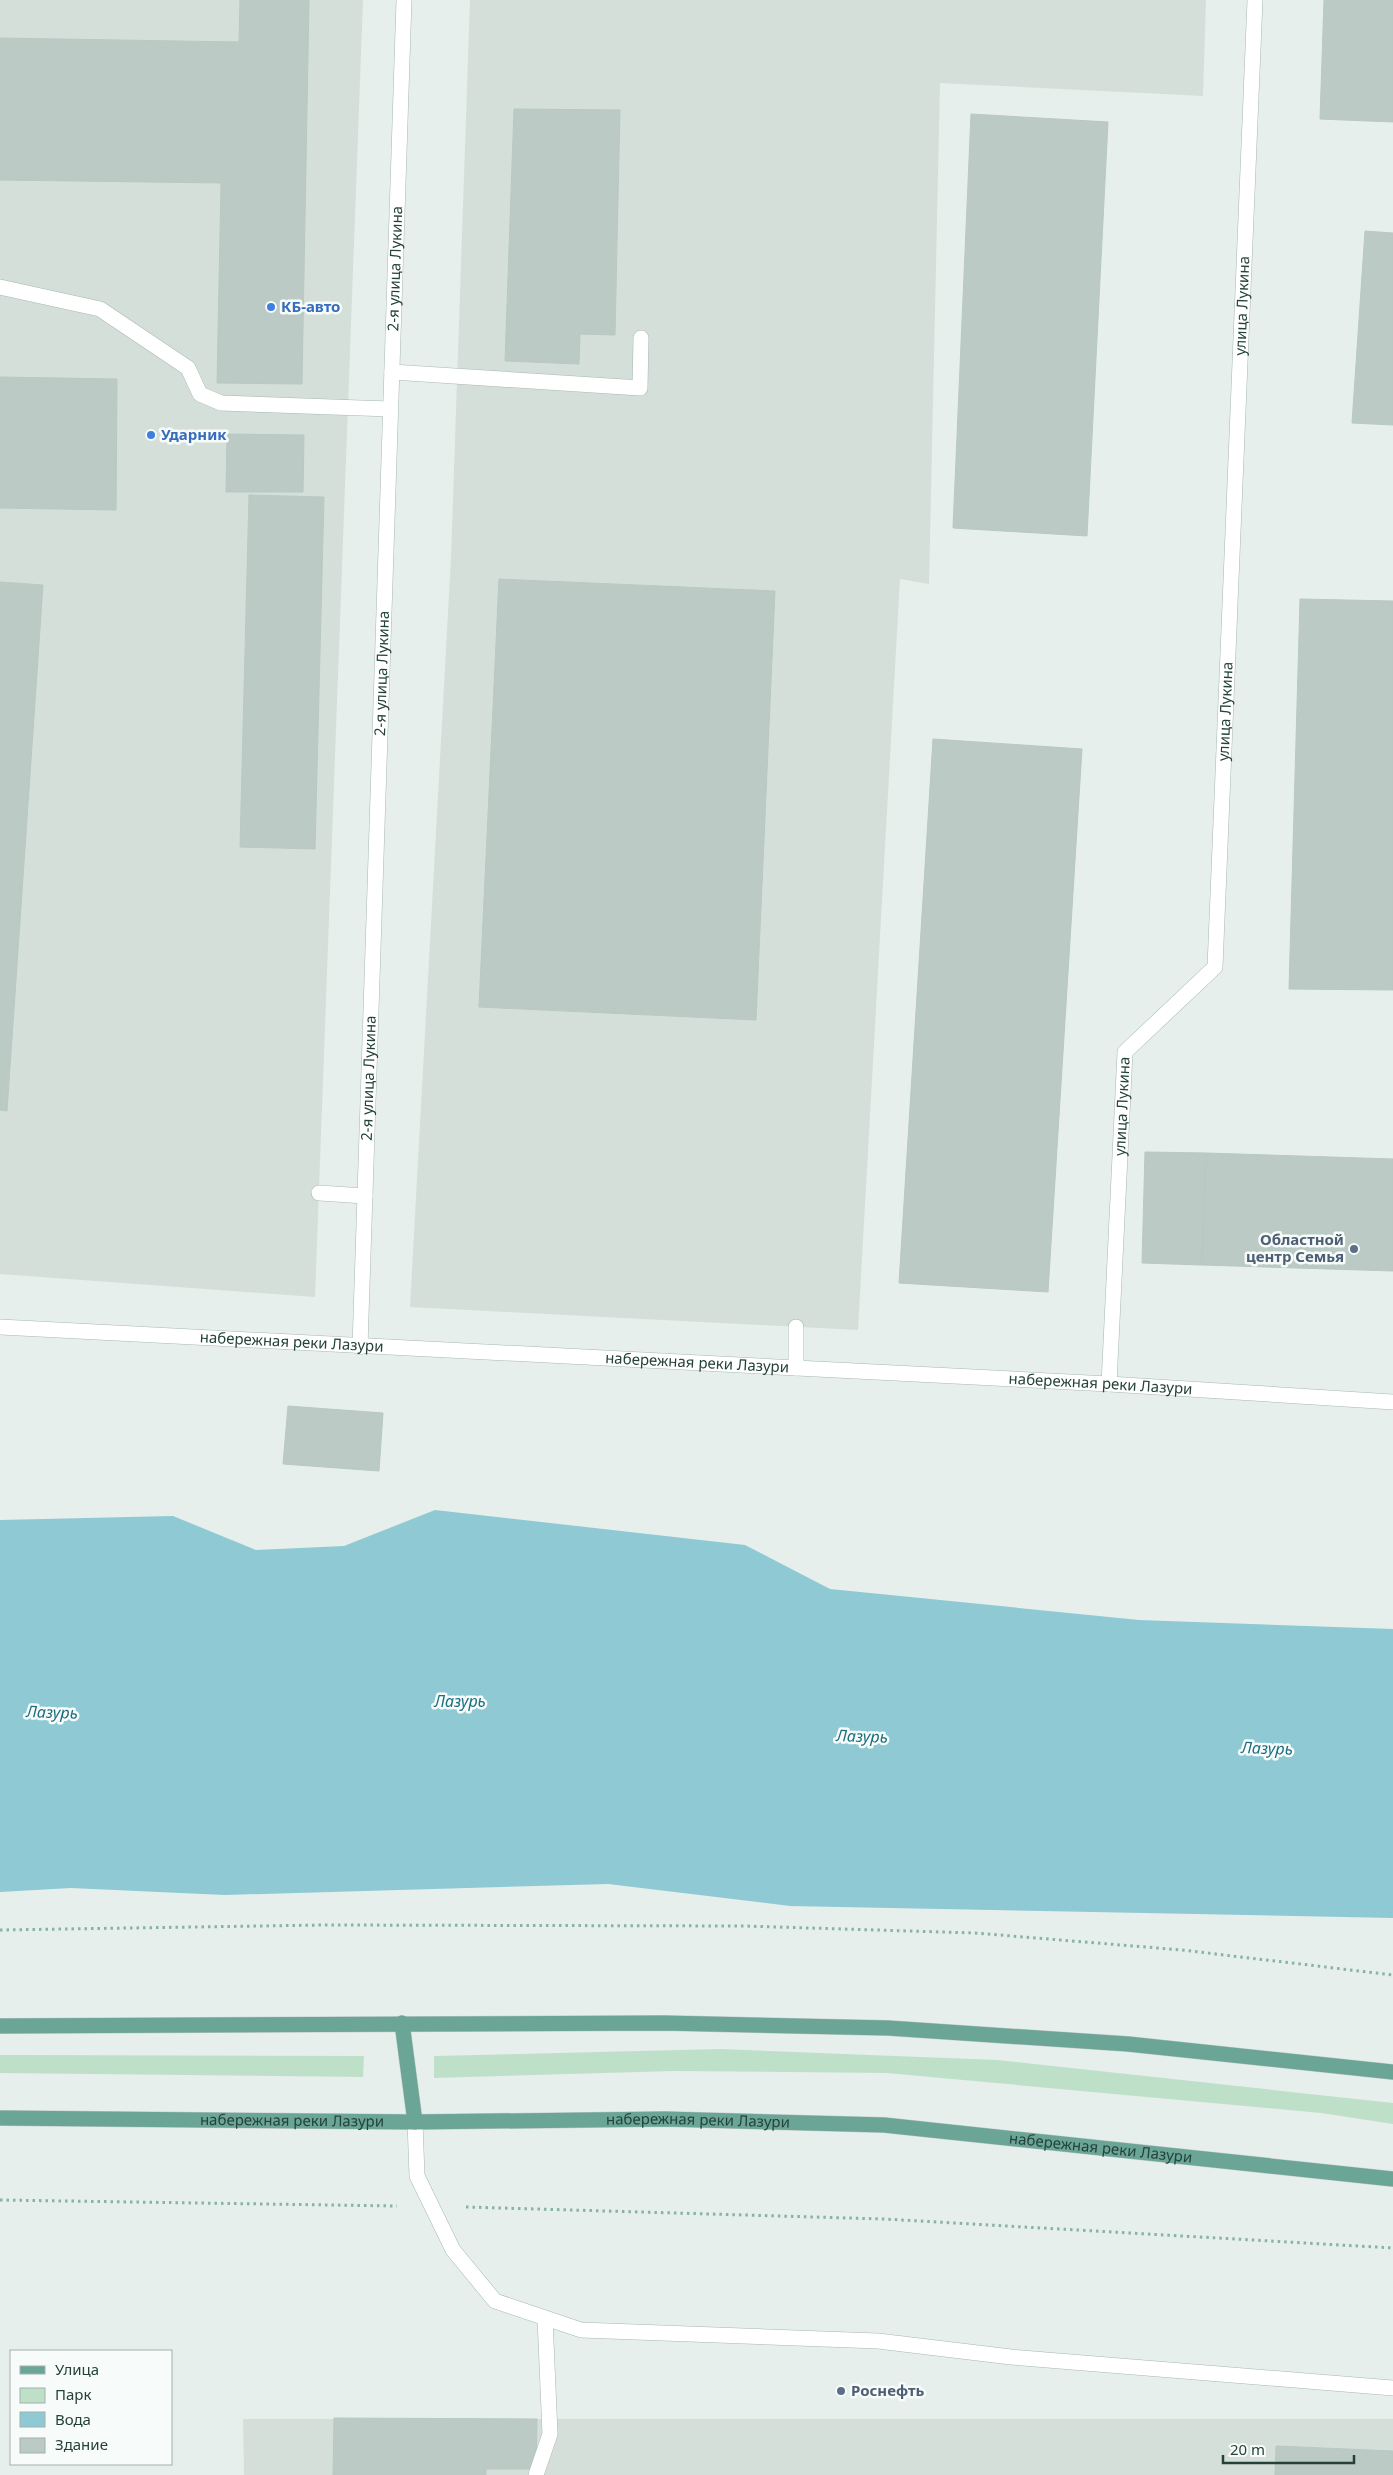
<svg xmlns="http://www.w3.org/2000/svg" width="1393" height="2475" viewBox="0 0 1393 2475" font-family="'Noto Sans',sans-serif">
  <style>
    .built { fill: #d4dfda }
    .green { fill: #bfe0c8 }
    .water { fill: #8ec9d4 }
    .building { fill: #bbcac4; stroke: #b8c9c2 }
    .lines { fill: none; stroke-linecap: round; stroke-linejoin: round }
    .minor-casing { stroke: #a8b8b2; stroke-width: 16 }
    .major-casing { stroke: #c2cac8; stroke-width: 16 }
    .path { stroke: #86b3a5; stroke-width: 3; stroke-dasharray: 2.5 4; stroke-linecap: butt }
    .minor { stroke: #fff; stroke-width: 15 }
    .major { stroke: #6aa596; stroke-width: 15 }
    .shop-dot { fill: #3f7fe0; stroke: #f7fbf9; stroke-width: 2 }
    .service-dot { fill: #5c6f8a; stroke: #f7fbf9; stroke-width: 2 }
    .labels { text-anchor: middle; stroke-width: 5; stroke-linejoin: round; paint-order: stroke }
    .street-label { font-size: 15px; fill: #24423a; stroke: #f7fbf9 }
    .shop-label { font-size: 15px; font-weight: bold; fill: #366cbe; stroke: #f7fbf9; text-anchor: start }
    .service-label { font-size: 15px; font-weight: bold; fill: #4e5e75; stroke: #f7fbf9; text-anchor: end }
    .water-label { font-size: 16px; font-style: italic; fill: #1c6f80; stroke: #f7fbf9 }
  </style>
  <rect width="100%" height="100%" fill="#e6efeb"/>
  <path class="built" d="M0,0H363L315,1297L0,1274Z
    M470,0H1206L1203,96L940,83L929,584L900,579L858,1330L410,1307L451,558Z
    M243,2419H1393V2475H244Z"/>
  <path class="green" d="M721,2049L997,2060L1393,2103V2124L1321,2113L887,2073L674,2071L434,2078V2056Z
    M0,2055H19L364,2056L363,2077L0,2073Z"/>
  <path class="water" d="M435,1510L745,1545L830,1589L1139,1620L1393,1629V1918L790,1906L608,1884L225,1895L71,1888L0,1892V1520L173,1516L256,1550L344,1546Z"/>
  <path class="building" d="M240,0H309L302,384L217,383L221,183L0,180V38L239,42Z
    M1324,0H1393V122L1320,119Z
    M514,109L620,110L615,335L580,334L579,364L505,361Z
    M971,114L1108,122L1087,536L953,528Z
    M1365,231L1393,233V425L1352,423Z
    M0,377L117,379L116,510L0,508Z
    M227,434L304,435L303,492H226Z
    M249,495L324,497L315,849L240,847Z
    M499,579L775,591L756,1020L479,1007Z
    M0,582L43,585L7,1111L0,1110Z
    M1300,599L1393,601V990L1289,989Z
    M933,739L1082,749L1048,1292L899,1283Z
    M1145,1152L1206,1153L1202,1265L1142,1263Z
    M1206,1153L1393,1159V1271L1202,1265Z
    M288,1406L383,1413L379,1471L283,1464Z
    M334,2418L537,2419L536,2469H486V2475H333Z
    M1276,2446L1393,2451V2475H1275Z"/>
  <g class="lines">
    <defs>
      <g id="minor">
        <path d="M0,287L100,309L188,368L200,394L221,403L390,409"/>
        <path d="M392,372L640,388L641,338"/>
        <path d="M319,1193L365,1196"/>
        <path id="s1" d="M0,1327L1109,1384L1393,1402"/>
        <path id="s2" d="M360,1347L404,0"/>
        <path d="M796,1368V1327"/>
        <path id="s3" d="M1109,1384L1125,1052L1215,967L1255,0"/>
        <path d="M415,2122L417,2176L453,2250L495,2301L581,2330L878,2341L1011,2357L1393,2388"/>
        <path d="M536,2475L550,2434L545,2318"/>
      </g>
      <g id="major">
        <path d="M402,2023L415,2122"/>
        <path d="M0,2026L664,2023L888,2028L1128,2044L1393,2072"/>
        <path id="s4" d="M0,2118L415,2122L665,2119L884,2125L1393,2179"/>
      </g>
    </defs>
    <use href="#minor" class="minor-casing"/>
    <use href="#major" class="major-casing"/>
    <path class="path" d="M0,1930L325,1925L744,1926L975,1933L1182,1950L1393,1975
      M0,2200L397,2206
      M466,2207L884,2219L1393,2248"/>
    <use href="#minor" class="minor"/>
    <use href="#major" class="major"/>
  </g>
  <g class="shop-dot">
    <circle cx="271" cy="307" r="5"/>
    <circle cx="151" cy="435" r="5"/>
  </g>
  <g class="service-dot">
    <circle cx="1354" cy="1249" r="5"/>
    <circle cx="841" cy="2391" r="5"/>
  </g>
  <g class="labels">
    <g class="street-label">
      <text dy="5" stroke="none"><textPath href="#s2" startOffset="1079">2-я улица Лукина</textPath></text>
      <text dy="5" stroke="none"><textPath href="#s3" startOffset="1118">улица Лукина</textPath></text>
      <text dy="5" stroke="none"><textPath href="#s2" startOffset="674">2-я улица Лукина</textPath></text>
      <text dy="5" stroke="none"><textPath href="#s3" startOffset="712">улица Лукина</textPath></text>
      <text dy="5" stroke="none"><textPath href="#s2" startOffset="269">2-я улица Лукина</textPath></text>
      <text dy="5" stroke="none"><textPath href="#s3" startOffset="278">улица Лукина</textPath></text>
      <text dy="5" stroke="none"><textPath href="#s1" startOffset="292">набережная реки Лазури</textPath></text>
      <text dy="5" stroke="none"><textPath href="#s1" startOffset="698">набережная реки Лазури</textPath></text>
      <text dy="5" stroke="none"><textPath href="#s1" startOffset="1102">набережная реки Лазури</textPath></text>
      <text dy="5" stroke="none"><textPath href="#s4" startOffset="292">набережная реки Лазури</textPath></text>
      <text dy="5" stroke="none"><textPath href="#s4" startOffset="698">набережная реки Лазури</textPath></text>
      <text dy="5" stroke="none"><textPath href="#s4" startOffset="1102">набережная реки Лазури</textPath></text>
    </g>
    <g class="shop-label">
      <text x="281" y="312">КБ-авто</text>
      <text x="161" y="440">Ударник</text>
    </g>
    <g class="service-label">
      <text x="1344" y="1245">Областной<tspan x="1344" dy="17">центр Семья</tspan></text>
      <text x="851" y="2396" text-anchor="start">Роснефть</text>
    </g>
    <g class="water-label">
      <text x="460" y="1707">Лазурь</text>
      <text transform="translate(52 1712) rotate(2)" y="6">Лазурь</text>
      <text transform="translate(862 1736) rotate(2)" y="6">Лазурь</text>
      <text transform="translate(1267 1748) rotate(2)" y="6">Лазурь</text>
    </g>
  </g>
  <rect x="10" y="2350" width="162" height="115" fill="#f7fbf9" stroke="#a3b1ad"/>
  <rect x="20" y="2366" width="25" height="8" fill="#6aa596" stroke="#a3b1ad"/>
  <text x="55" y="2375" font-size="15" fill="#24423a">Улица</text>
  <rect x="20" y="2388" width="25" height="15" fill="#bfe0c8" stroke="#a3b1ad"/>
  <text x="55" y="2400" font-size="15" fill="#24423a">Парк</text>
  <rect x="20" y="2412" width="25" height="15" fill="#8ec9d4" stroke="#a3b1ad"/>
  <text x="55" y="2425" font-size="15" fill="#24423a">Вода</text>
  <rect x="20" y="2438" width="25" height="15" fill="#bbcac4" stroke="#a3b1ad"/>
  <text x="55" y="2450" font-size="15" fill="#24423a">Здание</text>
  <path d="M1223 2455v8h131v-8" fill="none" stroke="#24423a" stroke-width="2.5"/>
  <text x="1230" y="2455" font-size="15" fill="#24423a" stroke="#f7fbf9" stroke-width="4" paint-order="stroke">20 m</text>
</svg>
